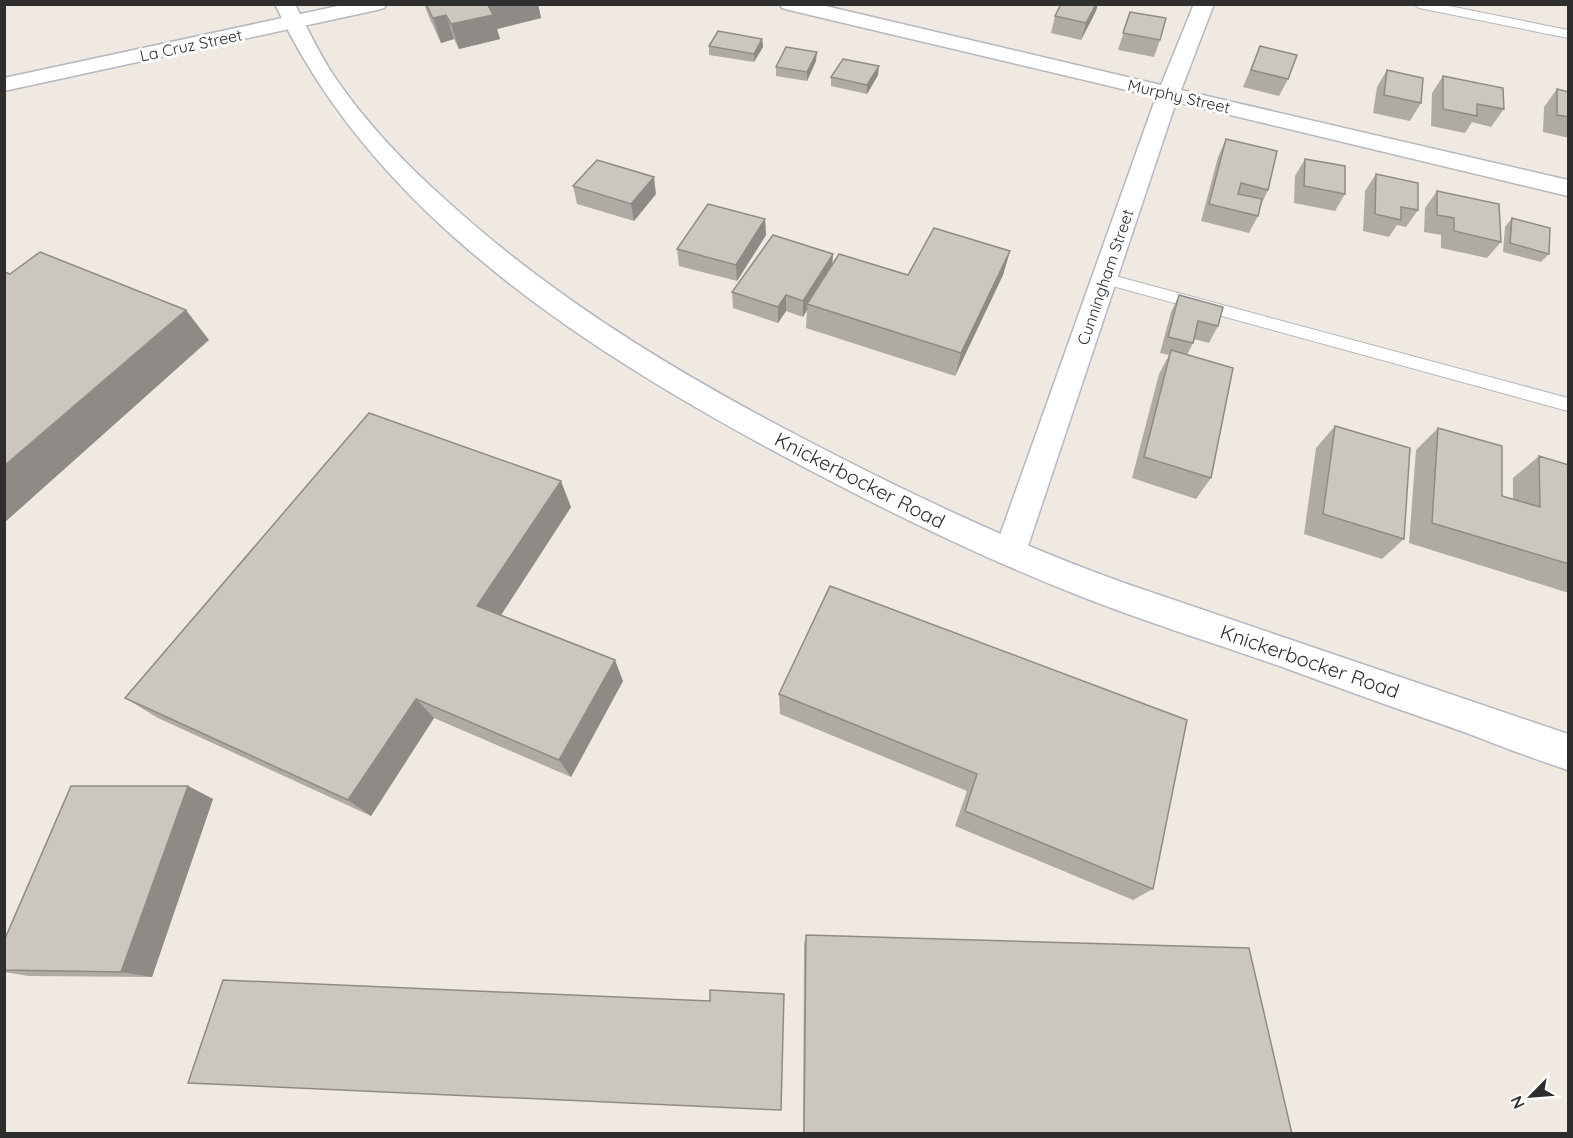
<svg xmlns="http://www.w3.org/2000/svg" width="1573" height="1138" viewBox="0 0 1573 1138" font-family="Quicksand,sans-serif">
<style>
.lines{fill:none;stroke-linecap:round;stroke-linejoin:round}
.lane-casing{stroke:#b4b7c1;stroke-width:2}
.street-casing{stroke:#b4b7c1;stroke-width:3}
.secondary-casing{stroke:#b4b7c1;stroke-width:3}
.lane{fill:#fff;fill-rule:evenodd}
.street{fill:#fff;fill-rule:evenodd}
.secondary{fill:#fff;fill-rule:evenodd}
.wall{fill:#afaba4}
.shaded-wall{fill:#8e8b86}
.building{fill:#cbc7bf;stroke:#8e8b86;stroke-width:1.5}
.labels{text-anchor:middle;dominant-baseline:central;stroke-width:6;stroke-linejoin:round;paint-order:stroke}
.far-street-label{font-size:16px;fill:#2e2e2e;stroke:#fff}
.street-label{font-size:20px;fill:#2e2e2e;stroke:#fff}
</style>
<rect width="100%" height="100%" fill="#efe9e1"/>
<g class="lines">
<g class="lane-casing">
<path id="lane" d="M 1413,4 L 1439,4 L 1568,30 L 1568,38 L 1419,8 Z
M 1104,273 L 1568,398 L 1568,411 L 1098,282 L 1096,278 L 1098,274 Z"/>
</g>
<g class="street-casing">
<path id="street" d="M 347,4 L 387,4 L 384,8 L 377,10 L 4,91 L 4,78 Z
M 779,4 L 817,4 L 1161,85 L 1194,4 L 1214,4 L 1181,90 L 1568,180 L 1568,196 L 1176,102 L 1026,552 L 1022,562 L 1010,566 L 998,562 L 994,552 L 1156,97 L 789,10 L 782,8 Z"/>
</g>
<g class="secondary-casing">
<path id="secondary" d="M 275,4 L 295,4 C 307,28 318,51 332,73 C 364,121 404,163 447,201 C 563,307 699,386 839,457 C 933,505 1030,550 1130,585 L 1568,734 L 1568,770 C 1534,759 1500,746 1467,733 C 1406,712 1345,690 1285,668 C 1217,644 1148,623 1080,596 C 980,557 882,509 787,458 C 589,352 372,215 275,4 Z"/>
</g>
<use href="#lane" class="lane"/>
<use href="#street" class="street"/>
<use href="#secondary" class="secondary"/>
</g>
<path class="wall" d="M 424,4 L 538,4 L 541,18 L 497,29 L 500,39 L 459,49 L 454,39 L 441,43 L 429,17 Z
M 1061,4 L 1098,4 L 1096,11 L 1081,40 L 1051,33 L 1055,16 Z
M 1130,12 L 1160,40 L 1154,57 L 1118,50 Z
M 762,39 L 763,47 L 754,62 L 709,55 L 709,46 Z
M 1260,46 L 1288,79 L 1279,96 L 1243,87 Z
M 816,61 L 807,81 L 776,76 L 776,67 Z
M 1387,70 L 1421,103 L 1410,121 L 1373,113 L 1377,87 Z
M 878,75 L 867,94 L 831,86 L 831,77 Z
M 1443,76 L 1504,109 L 1491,127 L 1472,122 L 1465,133 L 1431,126 L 1432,93 Z
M 1557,89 L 1569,92 L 1569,138 L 1543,132 L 1544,107 Z
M 1226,139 L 1268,190 L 1262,203 L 1258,216 L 1249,233 L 1201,221 L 1218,157 Z
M 1305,159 L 1345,194 L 1335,211 L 1294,203 L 1295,176 Z
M 1376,174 L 1418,210 L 1406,227 L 1397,225 L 1389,237 L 1363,231 L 1365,191 Z
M 573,186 L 656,194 L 634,221 L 577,204 Z
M 1437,191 L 1501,242 L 1487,258 L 1441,248 L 1441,235 L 1424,232 L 1425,208 Z
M 1512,218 L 1549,254 L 1541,262 L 1503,252 L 1505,227 Z
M 765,219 L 766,235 L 737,281 L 679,266 L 677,249 Z
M 1010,251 L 1003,275 L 955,376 L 806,328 L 807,310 L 803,317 L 786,311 L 778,323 L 733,308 L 732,292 L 833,263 L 908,275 Z
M 1179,295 L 1218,326 L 1209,343 L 1194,339 L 1193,343 L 1187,355 L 1211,478 L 1196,499 L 1132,478 L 1159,374 L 1169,355 L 1160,353 L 1171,312 Z
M 1335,426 L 1404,539 L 1382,559 L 1304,534 L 1316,448 Z
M 1438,428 L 1502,496 L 1513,499 L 1513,478 L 1539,456 L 1569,465 L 1569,593 L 1409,543 L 1416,450 Z
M 571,507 L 501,615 L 623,681 L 571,777 L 434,718 L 371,816 L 158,718 L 125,698 Z
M 830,586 L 1153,889 L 1133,900 L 955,826 L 967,791 L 780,714 L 779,694 Z
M 188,786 L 213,799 L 152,977 L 29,976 L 4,972 L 4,941 Z
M 806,935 L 1292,1134 L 803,1134 L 804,944 Z"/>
<path class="shaded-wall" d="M 538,4 L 541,18 L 497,29 L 500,39 L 459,49 L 451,24 L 488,5 Z
M 1096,4 L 1098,4 L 1096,11 L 1081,40 L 1086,23 Z
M 446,15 L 454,39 L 441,43 L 433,18 Z
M 762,39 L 763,47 L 754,62 L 754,54 Z
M 817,52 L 816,61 L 807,81 L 807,72 Z
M 879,66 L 878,75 L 867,94 L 867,85 Z
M 654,177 L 656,194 L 634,221 L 631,204 Z
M 765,219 L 766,235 L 737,281 L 736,265 Z
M 1010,251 L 1003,275 L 955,376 L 961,353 Z
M 833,254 L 832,271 L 807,304 L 807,310 L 803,317 L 803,301 Z
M 786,295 L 786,311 L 778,323 L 778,307 Z
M 186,310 L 209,340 L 4,523 L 4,466 Z
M 561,481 L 571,507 L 492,629 L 477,606 Z
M 615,660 L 623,681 L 571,777 L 559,760 Z
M 416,699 L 434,718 L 371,816 L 348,800 Z
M 188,786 L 213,799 L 152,977 L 121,972 Z"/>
<path class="building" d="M 426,4 L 488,4 L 488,5 L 493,15 L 451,24 L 446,15 L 433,18 Z
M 1061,4 L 1096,4 L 1086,23 L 1055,16 Z
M 1130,12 L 1166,18 L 1160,40 L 1123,33 Z
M 718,31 L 762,39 L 754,54 L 709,46 Z
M 1260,46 L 1297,55 L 1288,79 L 1251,70 Z
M 786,47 L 817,52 L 807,72 L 776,67 Z
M 843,59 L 879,66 L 867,85 L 831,77 Z
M 1387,70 L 1423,78 L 1421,103 L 1384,95 Z
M 1443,76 L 1503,88 L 1504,109 L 1477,104 L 1477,116 L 1443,109 Z
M 1557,89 L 1569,92 L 1569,117 L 1557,115 Z
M 1226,139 L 1277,151 L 1268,190 L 1241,183 L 1238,194 L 1262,199 L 1258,216 L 1209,204 Z
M 1305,159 L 1345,166 L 1345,194 L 1304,186 Z
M 597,160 L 654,177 L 631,204 L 573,186 Z
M 1376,174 L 1418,183 L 1418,210 L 1401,207 L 1401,220 L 1375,214 Z
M 1437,191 L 1499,204 L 1501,242 L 1454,231 L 1454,218 L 1437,215 Z
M 708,204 L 765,219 L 736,265 L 677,249 Z
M 1512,218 L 1550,228 L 1549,254 L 1510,243 Z
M 934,228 L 1010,251 L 961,353 L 807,304 L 839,254 L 908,275 Z
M 773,235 L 833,254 L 803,301 L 786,295 L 778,307 L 732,292 Z
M 40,252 L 186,310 L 4,466 L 4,272 L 10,274 Z
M 1179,295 L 1223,307 L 1218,326 L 1198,321 L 1193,343 L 1168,337 Z
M 1171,350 L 1233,368 L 1211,478 L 1144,457 Z
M 369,413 L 561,481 L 477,606 L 615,660 L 559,760 L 416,699 L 348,800 L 125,698 Z
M 1335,426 L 1410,448 L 1404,539 L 1323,514 Z
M 1438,428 L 1502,446 L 1502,496 L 1540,507 L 1539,456 L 1569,465 L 1569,564 L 1432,523 Z
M 830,586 L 1187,720 L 1153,889 L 965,811 L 977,774 L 779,694 Z
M 71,786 L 188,786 L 121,972 L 4,970 L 4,941 Z
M 806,935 L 1249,948 L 1292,1134 L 804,1134 Z
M 223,980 L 710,1001 L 710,990 L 784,994 L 781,1110 L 188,1083 Z"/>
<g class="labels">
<g class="far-street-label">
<text transform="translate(191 45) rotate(-12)">La Cruz Street</text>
<text transform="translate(1179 96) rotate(13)">Murphy Street</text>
<text transform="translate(1105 277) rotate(-71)">Cunningham Street</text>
</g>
<g class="street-label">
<text transform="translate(860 480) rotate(27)">Knickerbocker Road</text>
<text transform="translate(1310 661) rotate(19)">Knickerbocker Road</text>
</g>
</g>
<rect width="1573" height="1138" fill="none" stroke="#2e2e2e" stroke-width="12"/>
<g transform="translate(1531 1096) rotate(245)" stroke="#ffffff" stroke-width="4.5" paint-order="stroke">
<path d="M0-4.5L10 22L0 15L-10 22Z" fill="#2e2e2e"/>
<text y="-9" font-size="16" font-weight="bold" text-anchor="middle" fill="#2e2e2e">N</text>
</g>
</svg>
